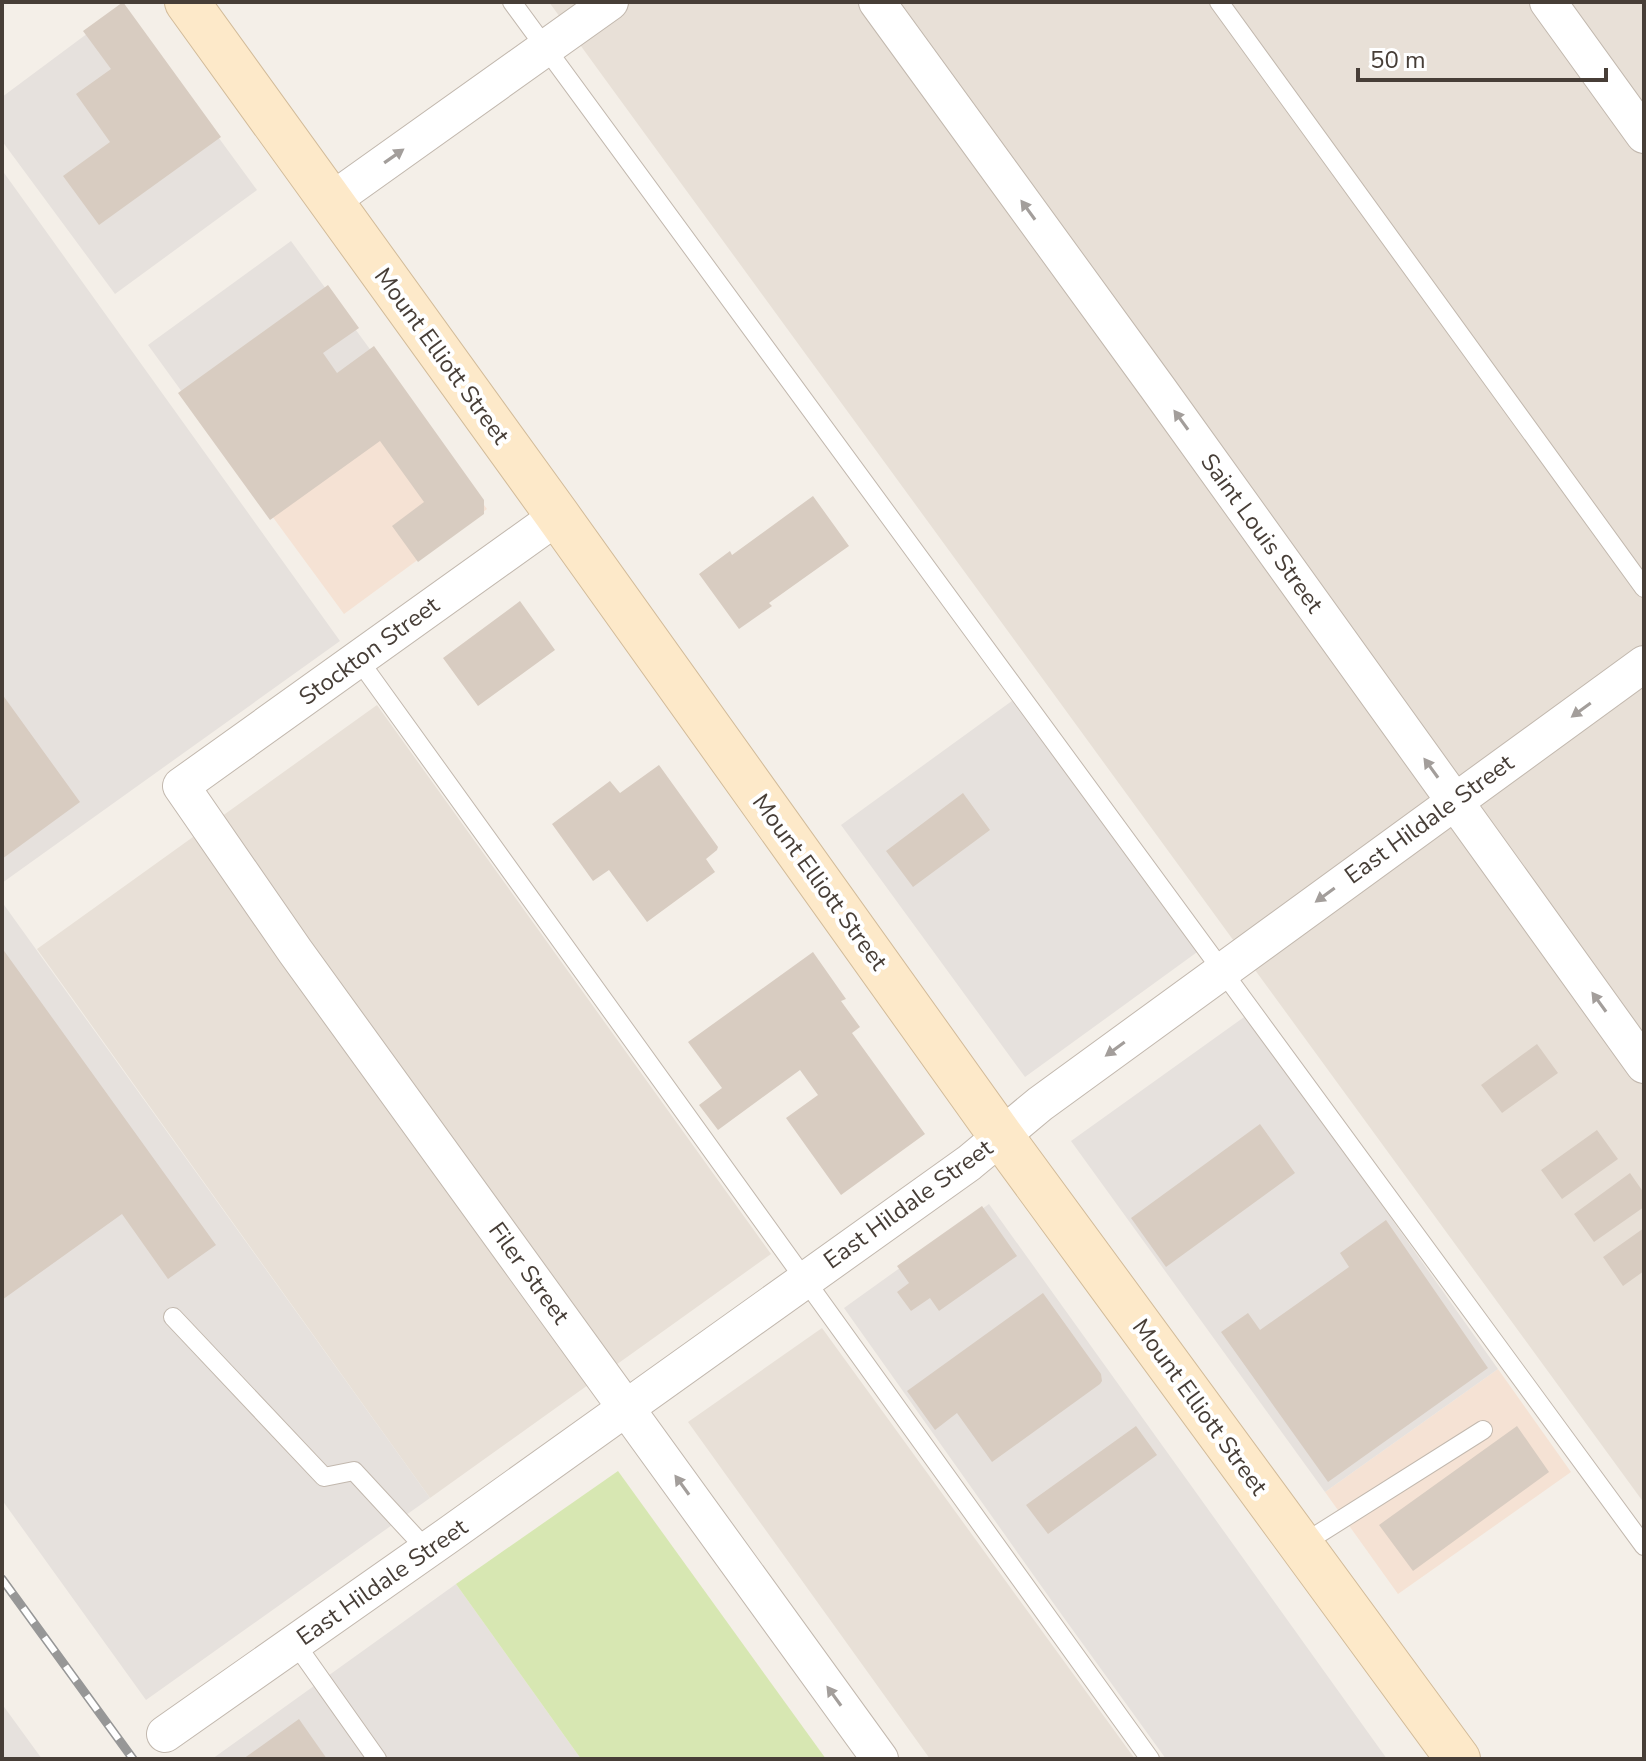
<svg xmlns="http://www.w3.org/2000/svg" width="1646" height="1761" viewBox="0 0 1646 1761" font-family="'Nunito Sans',sans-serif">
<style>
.residential{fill:#e8e0d7}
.commercial{fill:#f5e2d4}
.industrial{fill:#e6e1dd}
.green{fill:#d7e7b2}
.building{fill:#d8ccc1}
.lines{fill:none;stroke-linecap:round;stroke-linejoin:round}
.lane-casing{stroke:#c2b8ae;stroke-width:20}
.street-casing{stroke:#c2b8ae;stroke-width:38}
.secondary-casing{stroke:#d2bb99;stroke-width:46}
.lane{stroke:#fff;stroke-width:18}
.street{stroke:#fff;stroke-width:36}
.secondary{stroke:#fde9c9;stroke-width:44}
.rail-casing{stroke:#979797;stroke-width:9}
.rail{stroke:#fff;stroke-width:6;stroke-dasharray:18;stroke-linecap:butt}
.oneway{fill:#a39e9b}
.labels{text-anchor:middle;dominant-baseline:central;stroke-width:8;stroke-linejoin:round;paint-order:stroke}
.street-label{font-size:24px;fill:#473e37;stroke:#fff}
</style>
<rect width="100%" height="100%" fill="#f4efe8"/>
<path class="residential" d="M 549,2 L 1644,2 L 1644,1503 L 602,75 Z
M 377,705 L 771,1254 L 430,1498 L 37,949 Z
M 822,1328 L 1135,1759 L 930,1759 L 688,1422 Z"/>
<path class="commercial" d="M 415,411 L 487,509 L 344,614 L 272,516 Z
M 1498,1369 L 1571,1472 L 1398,1594 L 1325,1492 Z"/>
<path class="industrial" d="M 123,7 L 257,190 L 115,294 L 2,141 L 2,97 Z
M 2,170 L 340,641 L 2,883 Z
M 291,241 L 415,411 L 272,516 L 148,345 Z
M 1016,698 L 1200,950 L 1025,1077 L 841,825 Z
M 2,902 L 430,1498 L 146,1700 L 2,1500 Z
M 1247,1015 L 1498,1369 L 1325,1492 L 1071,1141 Z
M 989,1204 L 1200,1498 L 1387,1759 L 1166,1759 L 1054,1604 L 844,1308 Z
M 456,1584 L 581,1759 L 212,1759 Z
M 2,1704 L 42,1759 L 2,1759 Z"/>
<path class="green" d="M 618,1471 L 826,1759 L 581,1759 L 456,1584 Z"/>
<path class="building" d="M 123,2 L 221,137 L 99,225 L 63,176 L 110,142 L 76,94 L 111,69 L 83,31 Z
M 328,285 L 359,328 L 323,353 L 337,373 L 374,346 L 484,500 L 484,514 L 418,562 L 392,526 L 424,502 L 380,441 L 270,520 L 178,393 Z
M 813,496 L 849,546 L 769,603 L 772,606 L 739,629 L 699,574 L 730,551 L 732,555 Z
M 520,601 L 555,650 L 478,706 L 443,658 Z
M 2,694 L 80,802 L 2,859 Z
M 659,765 L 718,847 L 717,850 L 706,859 L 715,872 L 647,922 L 609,870 L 593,881 L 552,824 L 610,781 L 620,793 Z
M 963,793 L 990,830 L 913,887 L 886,851 Z
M 2,948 L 216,1245 L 168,1279 L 122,1214 L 2,1300 Z
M 813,952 L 846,999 L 841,1001 L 860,1027 L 852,1033 L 925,1134 L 841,1195 L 786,1118 L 818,1095 L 800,1070 L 718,1130 L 699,1105 L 722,1088 L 688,1042 Z
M 1537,1044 L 1558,1073 L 1502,1113 L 1481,1085 Z
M 1260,1124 L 1295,1173 L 1166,1267 L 1131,1218 Z
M 1597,1130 L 1618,1159 L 1562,1199 L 1541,1170 Z
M 1630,1173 L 1644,1193 L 1644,1207 L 1594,1242 L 1574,1214 Z
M 982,1206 L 1017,1256 L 939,1311 L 930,1298 L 911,1311 L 897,1292 L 909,1283 L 897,1266 Z
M 1386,1220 L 1488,1368 L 1328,1482 L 1221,1332 L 1248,1313 L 1260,1330 L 1349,1267 L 1340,1253 Z
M 1644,1228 L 1644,1271 L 1623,1286 L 1603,1257 Z
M 1043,1293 L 1101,1374 L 1102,1381 L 1100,1384 L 992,1462 L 957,1413 L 935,1430 L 907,1391 Z
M 1136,1426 L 1157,1455 L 1048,1534 L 1026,1505 Z
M 1517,1426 L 1549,1472 L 1413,1571 L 1379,1525 Z
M 299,1719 L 327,1759 L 243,1759 Z"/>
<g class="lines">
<g class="lane-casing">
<path id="lane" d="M 512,2 L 1644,1546
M 1219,2 L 1644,588
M 358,659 L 1150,1759
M 173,1317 L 324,1477 L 354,1471 L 427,1550
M 1301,1545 L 1483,1430
M 295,1643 L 377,1759"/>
</g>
<g class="street-casing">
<path id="street" d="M 877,2 L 1157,387 L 1644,1065
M 1548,2 L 1644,135
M 331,201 L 610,2
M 558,516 L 181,786 L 295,951 L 880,1759
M 165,1734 L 447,1536 L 969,1163 L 1040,1104 L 1644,664"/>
</g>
<g class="secondary-casing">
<path id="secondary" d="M 187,2 L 558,516 L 1001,1136 L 1458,1759"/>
</g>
<use href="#lane" class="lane"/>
<use href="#street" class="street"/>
<use href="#secondary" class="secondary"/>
<g class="rail-casing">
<path id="rail" d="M 2,1579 L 133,1759"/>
</g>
<use href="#rail" class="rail"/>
</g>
<defs><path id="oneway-solid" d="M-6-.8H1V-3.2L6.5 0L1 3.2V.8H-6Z" transform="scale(2)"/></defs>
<g class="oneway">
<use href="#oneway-solid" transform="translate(394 156) rotate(-35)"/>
<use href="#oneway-solid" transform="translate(1028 210) rotate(-126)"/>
<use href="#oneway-solid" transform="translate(1181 420) rotate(-126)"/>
<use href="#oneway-solid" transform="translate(1581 710) rotate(144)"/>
<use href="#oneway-solid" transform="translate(1431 768) rotate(-126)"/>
<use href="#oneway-solid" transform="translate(1325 895) rotate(144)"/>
<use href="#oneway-solid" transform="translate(1599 1002) rotate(-126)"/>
<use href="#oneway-solid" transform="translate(1115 1049) rotate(144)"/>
<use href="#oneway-solid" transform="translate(682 1485) rotate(-126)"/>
<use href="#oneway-solid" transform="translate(834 1696) rotate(-126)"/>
</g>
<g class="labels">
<g class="street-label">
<text transform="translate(442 356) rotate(54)">Mount Elliott Street</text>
<text transform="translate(1262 533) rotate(54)">Saint Louis Street</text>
<text transform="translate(369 651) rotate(-36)">Stockton Street</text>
<text transform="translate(1429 819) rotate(-36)">East Hildale Street</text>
<text transform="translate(820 882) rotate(54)">Mount Elliott Street</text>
<text transform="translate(908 1204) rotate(-36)">East Hildale Street</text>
<text transform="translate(529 1273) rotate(54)">Filer Street</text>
<text transform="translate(1200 1407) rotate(54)">Mount Elliott Street</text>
<text transform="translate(382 1582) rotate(-35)">East Hildale Street</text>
</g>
</g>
<rect width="1646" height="1761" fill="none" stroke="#473e37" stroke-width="8"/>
<path d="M1358 68v12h248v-12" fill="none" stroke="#473e37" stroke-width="4"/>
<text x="1370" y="68" font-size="24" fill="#473e37" stroke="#ffffff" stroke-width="6" paint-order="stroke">50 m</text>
</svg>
